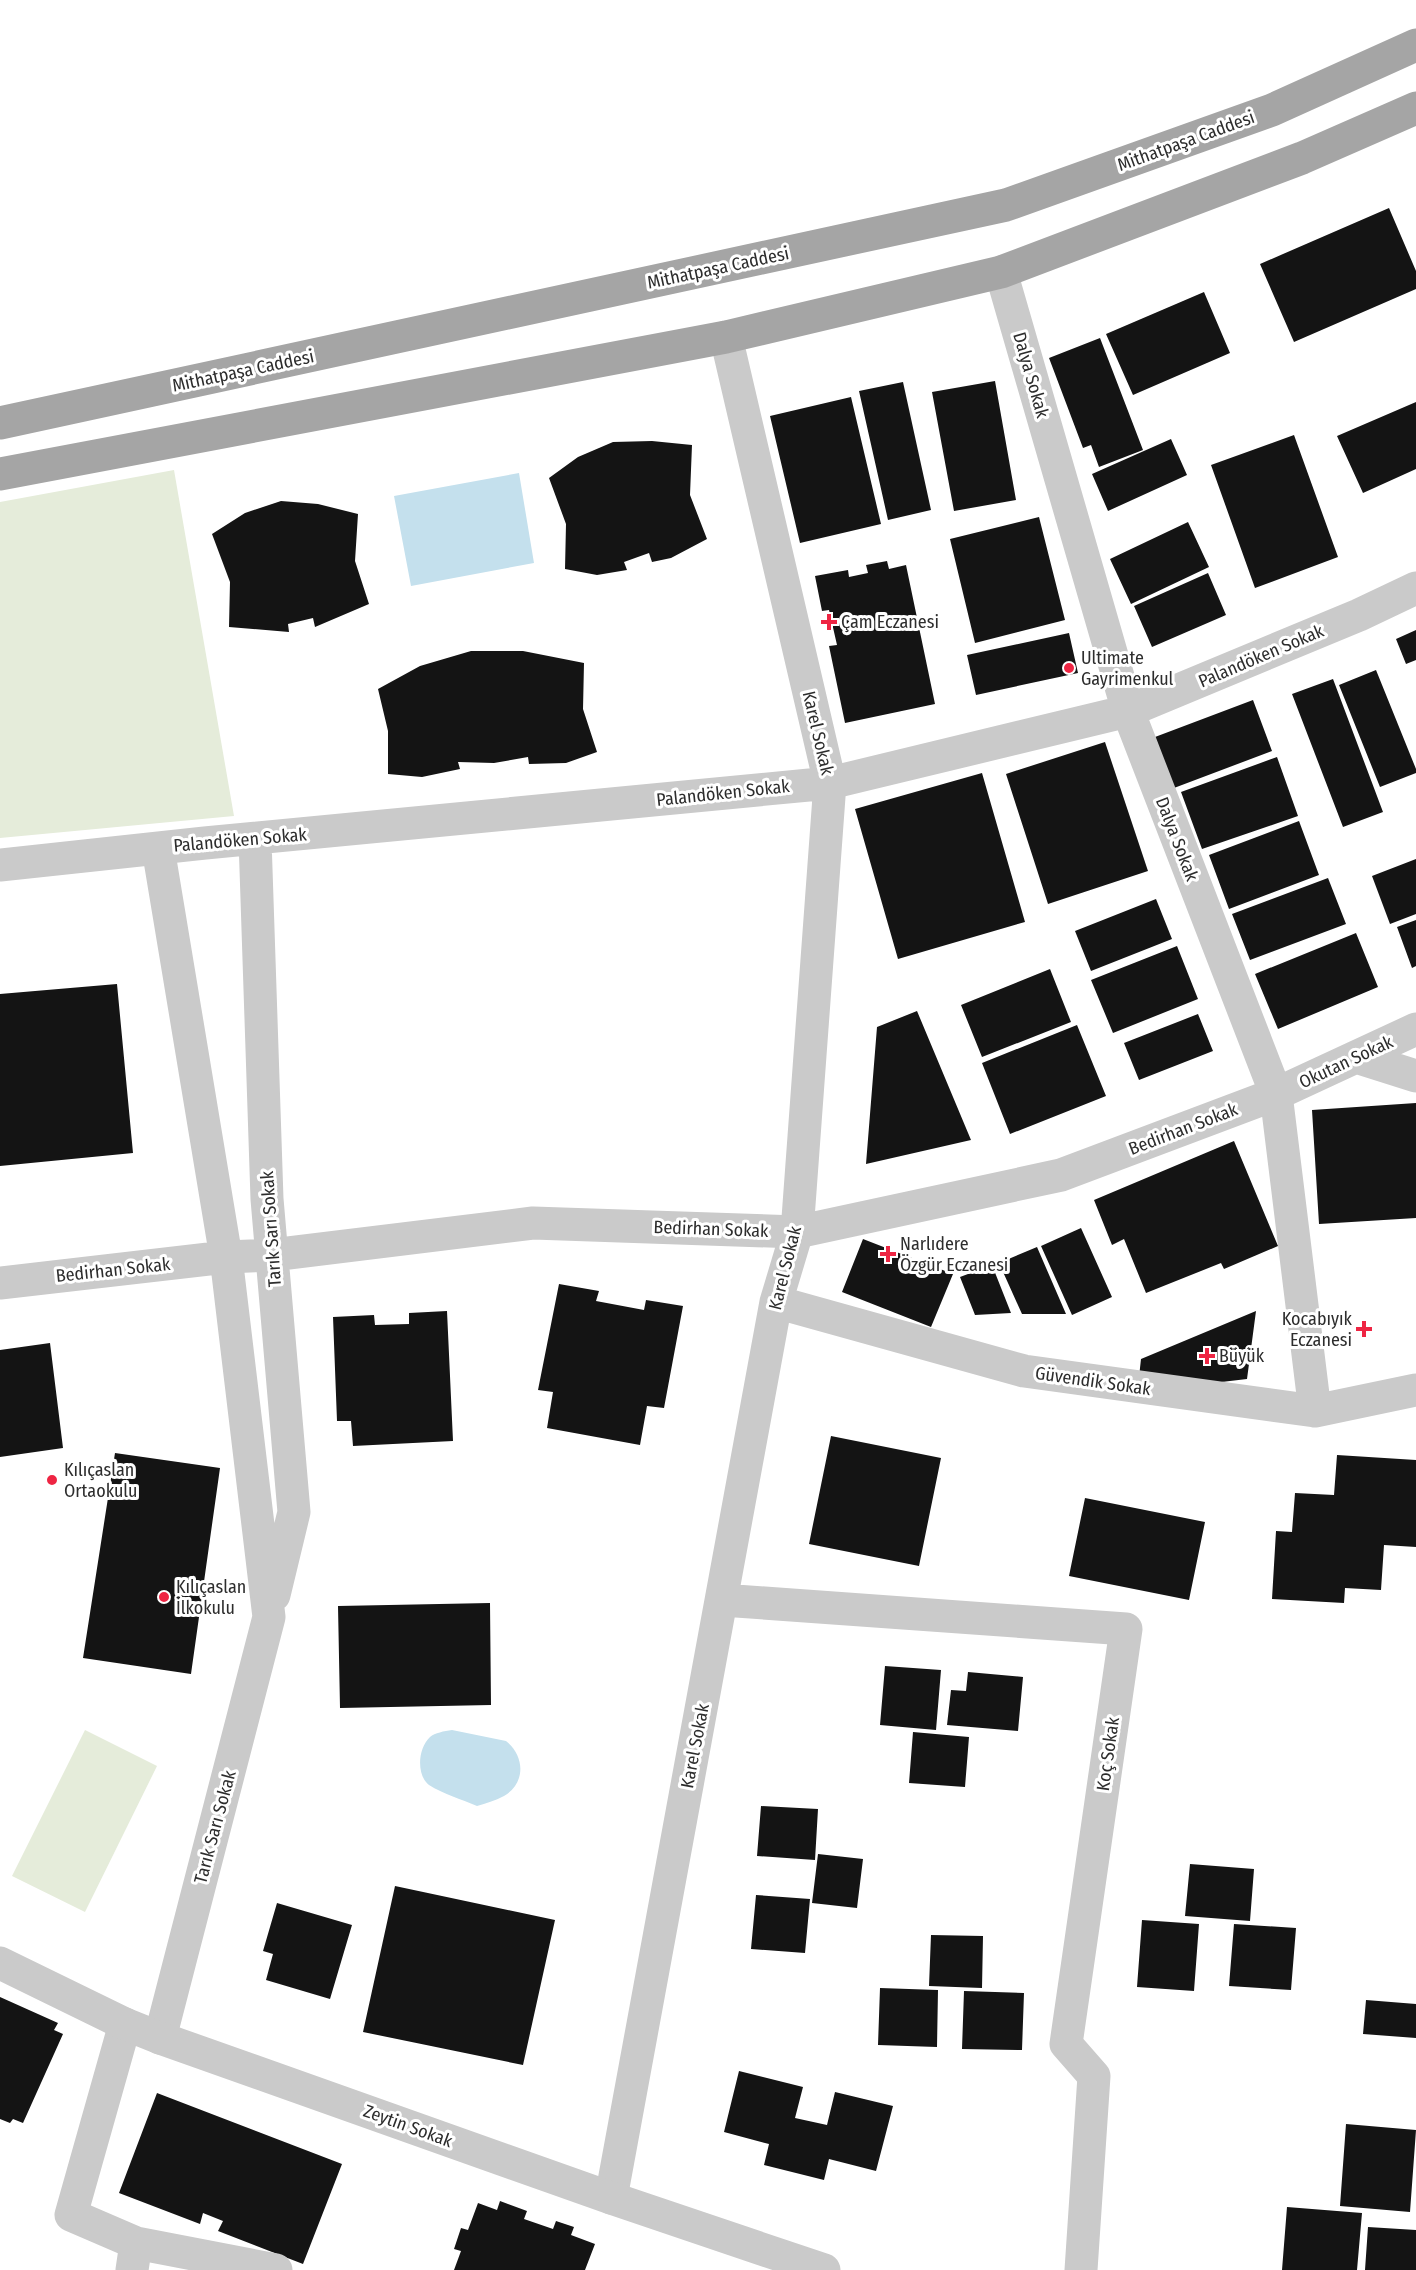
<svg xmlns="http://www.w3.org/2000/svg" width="1416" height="2270" viewBox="0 0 1416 2270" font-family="'Fira Sans Condensed',sans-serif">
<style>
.green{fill:#e5ecda}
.water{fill:#c4e0ed}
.building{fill:#141414}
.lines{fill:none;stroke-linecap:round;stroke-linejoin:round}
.minor{stroke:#cacaca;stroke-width:33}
.tertiary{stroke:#cacaca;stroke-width:33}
.primary{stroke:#a5a5a5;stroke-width:33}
.poi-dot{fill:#ee2543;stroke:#fff;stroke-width:2}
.labels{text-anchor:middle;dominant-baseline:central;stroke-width:6;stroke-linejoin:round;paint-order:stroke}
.street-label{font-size:18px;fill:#2d2d2d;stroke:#fff}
.poi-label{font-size:18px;fill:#2d2d2d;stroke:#fff;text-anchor:start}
</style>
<rect width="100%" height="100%" fill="#fff"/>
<path class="green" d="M 174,470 L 234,816 L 0,838 L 0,502 Z
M 85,1730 L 157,1766 L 85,1912 L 12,1876 Z"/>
<path class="water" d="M 519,473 L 534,563 L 411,586 L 394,496 Z
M 452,1730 L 506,1741 C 525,1756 526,1783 504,1796 C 495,1801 486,1803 477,1806 C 461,1799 443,1794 429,1785 C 416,1775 418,1748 430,1737 C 435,1733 444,1731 452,1730 Z"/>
<path class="building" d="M 1389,208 L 1416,271 L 1416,289 L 1294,342 L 1260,264 Z
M 1204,292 L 1230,353 L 1133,395 L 1106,334 Z
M 1100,338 L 1143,450 L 1099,467 L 1091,445 L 1083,448 L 1049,358 Z
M 995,381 L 1016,500 L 954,511 L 932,392 Z
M 903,382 L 931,510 L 888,520 L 859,391 Z
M 851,397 L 881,524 L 800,543 L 770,416 Z
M 1416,402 L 1416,469 L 1363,493 L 1337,436 Z
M 1294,435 L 1338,557 L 1255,588 L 1211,465 Z
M 1171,439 L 1187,475 L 1108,511 L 1092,474 Z
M 652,441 L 692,445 L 690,495 L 707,539 L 671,558 L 652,562 L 649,553 L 624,562 L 627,570 L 597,575 L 565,569 L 566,524 L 549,478 L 578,457 L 613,442 Z
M 281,501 L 318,504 L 358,514 L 355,561 L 369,604 L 315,627 L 313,618 L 288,624 L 289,632 L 229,627 L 230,582 L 212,534 L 245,513 Z
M 1039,517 L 1065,620 L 975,643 L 950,539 Z
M 1188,522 L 1209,567 L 1131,604 L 1110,559 Z
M 887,561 L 889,569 L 906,565 L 935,704 L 845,723 L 829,646 L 837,645 L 829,610 L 822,611 L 815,576 L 848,570 L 849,577 L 868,573 L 866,565 Z
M 1208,573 L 1226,615 L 1152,647 L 1134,606 Z
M 1416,630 L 1416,660 L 1406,664 L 1396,639 Z
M 1069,633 L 1078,673 L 976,695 L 967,655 Z
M 471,651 L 523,651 L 584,663 L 583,709 L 597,752 L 566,763 L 529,764 L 528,757 L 494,763 L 458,762 L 460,769 L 422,777 L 388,774 L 388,731 L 378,689 L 420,666 Z
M 1376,670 L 1416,769 L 1416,773 L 1380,787 L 1339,685 Z
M 1333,679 L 1383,812 L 1343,827 L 1292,694 Z
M 1253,700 L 1272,751 L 1174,788 L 1155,737 Z
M 1105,742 L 1148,871 L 1048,904 L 1006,774 Z
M 1277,757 L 1298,816 L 1202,849 L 1181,792 Z
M 982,773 L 1025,922 L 898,959 L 855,809 Z
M 1299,821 L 1319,875 L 1229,909 L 1209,855 Z
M 1416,859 L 1416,914 L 1390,924 L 1372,876 Z
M 1328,878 L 1346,924 L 1250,960 L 1232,914 Z
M 1156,899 L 1172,939 L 1091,971 L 1075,931 Z
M 1416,920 L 1416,966 L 1412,968 L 1397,927 Z
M 1356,933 L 1378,987 L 1278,1029 L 1255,974 Z
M 1177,946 L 1198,999 L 1113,1033 L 1091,980 Z
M 1050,969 L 1071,1022 L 982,1057 L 961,1005 Z
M 117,984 L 133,1153 L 0,1166 L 0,994 Z
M 917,1011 L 971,1140 L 866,1164 L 877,1027 Z
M 1198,1014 L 1213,1051 L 1139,1080 L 1124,1043 Z
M 1077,1025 L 1106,1096 L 1010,1134 L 982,1063 Z
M 1416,1103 L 1416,1218 L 1319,1224 L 1312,1110 Z
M 1234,1141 L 1278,1246 L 1224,1269 L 1221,1263 L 1146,1293 L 1124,1239 L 1112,1245 L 1094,1200 Z
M 1081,1228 L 1112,1297 L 1072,1315 L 1041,1246 Z
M 863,1239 L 953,1274 L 931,1327 L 842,1292 Z
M 1037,1247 L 1066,1314 L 1022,1314 L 999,1263 Z
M 992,1265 L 1011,1313 L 975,1315 L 960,1277 Z
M 559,1284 L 599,1291 L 596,1301 L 644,1310 L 646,1300 L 683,1306 L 664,1408 L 647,1406 L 640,1445 L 547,1428 L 553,1392 L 538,1390 Z
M 447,1311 L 453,1441 L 353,1446 L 351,1421 L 337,1421 L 333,1317 L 374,1315 L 375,1325 L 409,1324 L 409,1313 Z
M 1256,1311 L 1247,1379 L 1196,1385 L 1139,1377 L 1141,1359 Z
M 50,1343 L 63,1448 L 0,1457 L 0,1350 Z
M 831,1436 L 941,1458 L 919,1566 L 809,1544 Z
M 115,1453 L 220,1468 L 191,1674 L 83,1658 Z
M 1337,1455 L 1416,1460 L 1416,1547 L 1384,1545 L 1381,1590 L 1345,1588 L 1344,1603 L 1272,1599 L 1276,1531 L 1292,1532 L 1295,1493 L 1334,1495 Z
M 1085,1498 L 1205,1522 L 1189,1600 L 1069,1576 Z
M 490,1603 L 491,1705 L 340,1708 L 338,1606 Z
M 885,1666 L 941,1670 L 936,1730 L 880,1725 Z
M 968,1672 L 1023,1677 L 1018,1731 L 947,1725 L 951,1690 L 966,1691 Z
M 913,1732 L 969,1737 L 965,1787 L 909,1783 Z
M 761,1806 L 818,1809 L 815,1860 L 757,1856 Z
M 818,1854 L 863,1859 L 857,1908 L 812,1903 Z
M 1190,1864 L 1254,1869 L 1250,1921 L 1185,1916 Z
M 395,1886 L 555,1920 L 523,2065 L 363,2032 Z
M 756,1895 L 810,1899 L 805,1953 L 751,1949 Z
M 277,1903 L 352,1925 L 330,1999 L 266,1980 L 273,1954 L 263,1951 Z
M 1142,1920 L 1199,1924 L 1194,1991 L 1137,1987 Z
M 1234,1924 L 1296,1928 L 1291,1990 L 1229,1986 Z
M 931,1935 L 983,1936 L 982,1988 L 929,1986 Z
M 880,1988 L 938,1990 L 937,2047 L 878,2045 Z
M 964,1991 L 1024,1993 L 1022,2050 L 962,2049 Z
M 0,1997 L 58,2023 L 54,2030 L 63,2034 L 23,2123 L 13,2119 L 10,2123 L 0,2119 Z
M 1366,2000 L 1416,2004 L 1416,2038 L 1363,2034 Z
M 739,2071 L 803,2087 L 795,2118 L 827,2125 L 835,2092 L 893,2106 L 876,2171 L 829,2159 L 824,2180 L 764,2165 L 769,2144 L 724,2132 Z
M 157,2093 L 342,2164 L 303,2264 L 218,2231 L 223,2221 L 203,2213 L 200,2224 L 119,2193 Z
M 1346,2124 L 1416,2130 L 1410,2212 L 1340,2206 Z
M 500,2201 L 527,2211 L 524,2219 L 553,2229 L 556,2221 L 574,2227 L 571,2235 L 595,2244 L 585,2270 L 454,2270 L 461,2251 L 454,2249 L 461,2228 L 468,2230 L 478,2203 L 497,2210 Z
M 1287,2207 L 1362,2213 L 1357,2270 L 1282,2270 Z
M 1368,2227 L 1416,2230 L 1416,2270 L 1365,2270 Z"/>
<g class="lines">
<path class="minor" d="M 1001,272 L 1128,711 L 1276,1094 L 1315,1411
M 255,839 L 267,1199 L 294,1512 L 274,1595
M 158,848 L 226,1257 L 269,1617 L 160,2038
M 0,865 L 205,843 L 830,783 L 1128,711 L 1359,615 L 1416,588
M 1356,1057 L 1416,1076
M 0,1283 L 226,1257 L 272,1255 L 533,1223 L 797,1232 L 1061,1175 L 1276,1094 L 1416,1029
M 776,1302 L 1024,1371 L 1315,1411 L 1416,1390
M 722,1600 L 1126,1629 L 1066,2044 L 1094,2076 L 1081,2270
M 125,2024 L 71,2215 L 136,2243 L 132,2270
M 611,2198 L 776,1302 L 797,1232 L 830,783 L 726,337
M 136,2243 L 276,2270"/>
<path class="tertiary" d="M 0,1963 L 125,2024 L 160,2038 L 611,2198 L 824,2270"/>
<path class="primary" d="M 0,423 L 1006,205 L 1272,110 L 1416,45
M 0,474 L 726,337 L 1001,272 L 1302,158 L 1416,108"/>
</g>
<g class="poi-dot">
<path d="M826 613h6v6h6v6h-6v6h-6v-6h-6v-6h6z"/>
<circle cx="1069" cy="668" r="6"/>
<path d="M885 1245h6v6h6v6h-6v6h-6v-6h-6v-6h6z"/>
<path d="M1361 1320h6v6h6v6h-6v6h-6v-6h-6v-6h6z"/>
<path d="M1204 1347h6v6h6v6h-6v6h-6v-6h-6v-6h6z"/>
<circle cx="52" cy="1480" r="6"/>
<circle cx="164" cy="1597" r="6"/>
</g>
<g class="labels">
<g class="street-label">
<text transform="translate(1186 141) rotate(-20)">Mithatpaşa Caddesi</text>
<text transform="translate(718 268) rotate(-12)">Mithatpaşa Caddesi</text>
<text transform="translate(243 371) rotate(-12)">Mithatpaşa Caddesi</text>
<text transform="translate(1031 375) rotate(74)">Dalya Sokak</text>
<text transform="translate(1261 656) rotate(-23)">Palandöken Sokak</text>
<text transform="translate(818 733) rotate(77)">Karel Sokak</text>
<text transform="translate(723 793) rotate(-6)">Palandöken Sokak</text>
<text transform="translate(1177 839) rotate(69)">Dalya Sokak</text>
<text transform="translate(240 840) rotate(-5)">Palandöken Sokak</text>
<text transform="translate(1346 1062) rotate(-25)">Okutan Sokak</text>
<text transform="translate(1183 1129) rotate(-21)">Bedirhan Sokak</text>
<text transform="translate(271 1229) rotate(-94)">Tarık Sarı Sokak</text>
<text transform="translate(711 1229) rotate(2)">Bedirhan Sokak</text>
<text transform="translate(785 1268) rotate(-76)">Karel Sokak</text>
<text transform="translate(113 1270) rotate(-6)">Bedirhan Sokak</text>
<text transform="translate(1093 1381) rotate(8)">Güvendik Sokak</text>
<text transform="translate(695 1746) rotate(-79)">Karel Sokak</text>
<text transform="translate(1108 1754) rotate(-82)">Koç Sokak</text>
<text transform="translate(215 1827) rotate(-75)">Tarık Sarı Sokak</text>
<text transform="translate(408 2126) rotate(20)">Zeytin Sokak</text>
</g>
<g class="poi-label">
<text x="841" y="622">Çam Eczanesi</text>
<text x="1081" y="658">Ultimate<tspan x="1081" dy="21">Gayrimenkul</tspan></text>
<text x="900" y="1244">Narlıdere<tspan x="900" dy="21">Özgür Eczanesi</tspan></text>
<text x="1352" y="1319" text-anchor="end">Kocabıyık<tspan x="1352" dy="21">Eczanesi</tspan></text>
<text x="1219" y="1356">Büyük</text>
<text x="64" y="1470">Kılıçaslan<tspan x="64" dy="21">Ortaokulu</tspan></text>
<text x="176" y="1587">Kılıçaslan<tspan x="176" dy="21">İlkokulu</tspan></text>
</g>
</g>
</svg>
